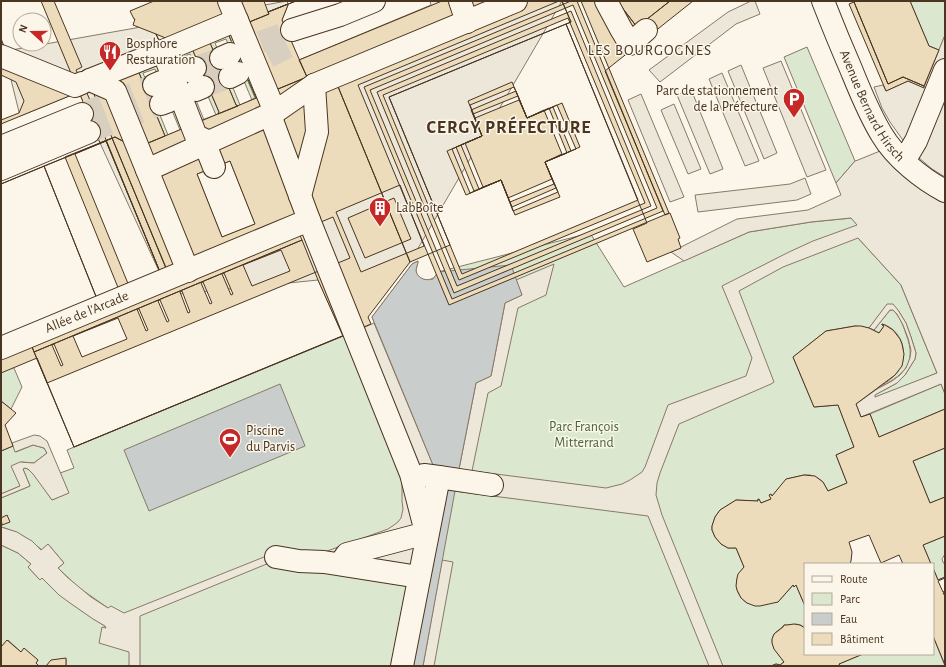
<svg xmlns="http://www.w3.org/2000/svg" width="946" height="667" viewBox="0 0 946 667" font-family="'Alegreya Sans',sans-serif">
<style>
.green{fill:#dce7d0;stroke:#887966}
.parking{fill:#ede7d9;stroke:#887966;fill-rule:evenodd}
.water{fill:#c9cecd;stroke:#887966}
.building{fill:#ecdcbc;stroke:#4a3520;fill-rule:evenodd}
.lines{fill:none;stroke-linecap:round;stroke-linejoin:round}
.minor-tunnel{stroke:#d8cfc1;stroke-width:22;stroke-dasharray:22 11;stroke-linecap:butt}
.minor-casing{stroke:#4a3520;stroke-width:24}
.minor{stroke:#fbf6e9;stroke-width:22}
.labels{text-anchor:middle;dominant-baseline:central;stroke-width:3;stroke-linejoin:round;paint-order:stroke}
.poi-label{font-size:14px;fill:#4a3520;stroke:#fbf6e9;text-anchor:start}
.street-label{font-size:14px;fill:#4a3520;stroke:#fbf6e9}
.park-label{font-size:14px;fill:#436837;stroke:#fbf6e9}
.neighbourhood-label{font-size:15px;letter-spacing:1px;fill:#4a3520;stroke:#fbf6e9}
.district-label{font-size:18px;font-weight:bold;letter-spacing:1px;fill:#4a3520;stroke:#fbf6e9}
</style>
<rect width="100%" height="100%" fill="#fbf6e9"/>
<path class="green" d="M 910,1 L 945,1 L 945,35 L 939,50 L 929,46 Z
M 227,31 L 256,98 L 252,100 L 226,39 L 215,43 L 240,105 L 238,106 L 236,105 L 208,38 Z
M 191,46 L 219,112 L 218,114 L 216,115 L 190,54 L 179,58 L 204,120 L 200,120 L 173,53 Z
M 807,47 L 855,161 L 836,183 L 784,57 Z
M 155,60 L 182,129 L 180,130 L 155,69 L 143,73 L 168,135 L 165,136 L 137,68 Z
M 852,218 L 857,225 L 858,238 L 901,285 L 937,373 L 876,398 L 874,395 L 886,389 L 897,383 L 905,375 L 915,359 L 916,353 L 911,337 L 906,323 L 898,310 L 887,305 L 869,328 L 855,326 L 826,331 L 793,357 L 814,407 L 838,405 L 854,447 L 836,455 L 847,483 L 828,491 L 823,482 L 818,478 L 810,475 L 804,475 L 787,479 L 772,496 L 771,499 L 761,503 L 758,499 L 758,501 L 736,500 L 720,510 L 715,517 L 712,526 L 712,530 L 715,537 L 721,544 L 728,548 L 736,548 L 744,567 C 733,579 734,594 747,603 L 778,602 L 793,585 L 794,587 L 796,585 L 805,606 L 805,628 C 797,621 793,626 784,625 C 782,628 778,630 775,633 C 767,644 778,653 784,662 L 780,665 L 776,664 L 771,666 L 66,666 L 66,659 L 46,666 L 39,666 L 36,663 L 38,660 L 24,649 L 21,652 L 8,640 L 1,647 L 1,545 L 18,553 L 31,564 L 28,567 L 40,580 L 42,578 C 61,597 82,612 105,626 L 106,628 L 102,628 L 118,649 L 108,608 L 78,587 L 58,568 L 64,563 L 48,544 L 42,550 C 29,539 17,531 1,527 L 1,498 L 30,486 L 23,469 C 26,468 26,468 29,470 C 37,475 46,492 52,500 L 68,493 L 60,473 L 74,468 L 67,450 L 343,336 L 346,338 L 427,451 L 372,317 L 412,264 L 418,261 C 418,264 416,268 416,271 C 417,278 425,282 431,279 C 435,278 436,275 438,272 L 590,233 L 624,287 L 749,232 L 811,222 Z
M 890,310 L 893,310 C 900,317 903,325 906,334 C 918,365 903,375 877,389 C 885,383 894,378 899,370 C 909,354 902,329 882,324 L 882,325 L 884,326 L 879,333 L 874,330 Z
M 11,361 L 22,387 L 11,409 L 1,401 L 1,365 Z
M 941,384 L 945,394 L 945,409 L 879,437 L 870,414 Z
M 33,445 L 44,448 L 47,453 L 34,463 L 21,462 L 20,486 L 1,494 L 1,451 L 13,446 L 16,452 Z
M 945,448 L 945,497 L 930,503 L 913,461 Z
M 945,536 L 945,554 L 942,559 L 943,562 L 945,565 L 945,577 L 938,580 L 933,568 L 933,564 L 931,564 L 923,545 Z
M 933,636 L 945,666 L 840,666 L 839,664 L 863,654 L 933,654 Z"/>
<path class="parking" d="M 287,1 L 288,4 L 268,12 L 269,14 L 288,5 L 282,20 L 299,60 L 431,5 L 430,1 L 562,1 L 410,262 L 357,318 L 363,328 L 374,323 L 433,465 L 459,469 L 476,383 L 491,376 L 505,303 L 522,295 L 516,280 L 554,264 L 546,295 L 518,308 L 501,386 L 488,393 L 472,471 L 606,488 L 622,484 L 630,480 L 642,472 L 645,467 L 668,405 L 746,376 L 752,358 L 722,286 L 789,252 L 813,241 L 857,225 L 851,218 L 811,222 L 749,232 L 684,261 L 671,252 L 737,219 L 808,210 L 841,195 L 836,183 L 855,161 L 858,160 L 880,151 L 891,164 L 903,176 L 916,186 L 945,202 L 945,394 L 941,384 L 861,417 L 856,404 L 877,389 L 892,381 L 900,375 L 906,368 L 910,358 L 911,350 L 908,338 L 903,325 L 897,314 L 893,310 L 890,310 L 874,330 L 869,328 L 887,304 L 893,304 L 898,310 L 906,323 L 911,337 L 916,353 L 915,359 L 905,375 L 897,383 L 875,395 L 875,397 L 937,373 L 901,285 L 858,238 L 783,267 L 739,291 L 774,382 L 771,384 L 679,424 L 660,473 L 657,483 L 656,495 L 662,515 L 723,666 L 709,666 L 648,516 L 446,490 L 411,666 L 391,666 L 407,583 L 274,561 L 140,616 L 140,666 L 129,666 L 129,652 L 99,643 L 102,627 L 106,628 L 105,626 L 93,619 L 70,603 L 59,595 L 42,578 L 40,580 L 28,567 L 31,564 L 18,553 L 1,545 L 1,527 L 17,532 L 25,537 L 32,541 L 41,550 L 48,544 L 64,563 L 58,568 L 67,577 L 91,597 L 108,608 L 111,606 L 124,613 L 274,553 L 308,558 L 388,529 L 394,525 L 398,522 L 401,518 L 403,509 L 402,501 L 402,478 L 346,338 L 343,336 L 318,280 L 170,295 L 100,143 L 79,92 L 20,116 L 1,39 L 6,51 ZM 227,31 L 255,98 L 238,106 L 236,105 L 208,39 ZM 191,46 L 219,112 L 218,114 L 202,120 L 200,120 L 173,53 ZM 156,61 L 182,129 L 165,136 L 137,68 ZM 230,161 L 255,224 L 222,237 L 197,174 Z
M 751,1 L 755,1 L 760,14 L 736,24 L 660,82 L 649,70 L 728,12 Z
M 945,35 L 945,177 L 932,169 L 918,157 L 905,143 L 890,122 L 882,108 L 874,87 L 883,85 L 886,91 L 908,81 L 924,87 Z
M 781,61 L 826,170 L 807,177 L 763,68 Z
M 741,65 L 777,153 L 764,159 L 728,71 Z
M 722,73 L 759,161 L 745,166 L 709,79 Z
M 691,89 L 723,169 L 710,174 L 677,95 Z
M 641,94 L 684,197 L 670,202 L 628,100 Z
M 674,104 L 701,169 L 688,174 L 661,110 Z
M 805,178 L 811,194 L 797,200 L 698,212 L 695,195 L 790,184 Z
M 34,435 L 40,436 L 47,441 L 69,493 L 52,500 L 33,474 L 28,469 L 25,468 L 23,469 L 30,486 L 1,498 L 1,494 L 20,486 L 11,466 L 20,462 L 34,463 L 47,453 L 44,448 L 33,445 L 15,452 L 12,443 Z
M 442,560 L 453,562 L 434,666 L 423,666 Z"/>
<path class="water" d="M 418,261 C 418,264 416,268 416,271 C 418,279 426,281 433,279 L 438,272 L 511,265 L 522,295 L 505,303 L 491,376 L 476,383 L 459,469 L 433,465 L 372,317 L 412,264 Z
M 280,384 L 305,446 L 149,511 L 124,450 Z
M 445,490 L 455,491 L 423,666 L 411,666 Z"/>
<path class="building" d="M 1,1 L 41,1 L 73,78 L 6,51 L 1,39 ZM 20,20 L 44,20 L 44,44 L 20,44 Z
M 1,1 L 296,1 L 268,12 L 269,14 L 1,124 ZM 20,20 L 44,20 L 44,44 L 20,44 Z
M 54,1 L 154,1 L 130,11 L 134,19 L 135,19 L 133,25 L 156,34 L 161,45 L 79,76 L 76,70 L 82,67 Z
M 264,1 L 296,1 L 268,12 Z
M 442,1 L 562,1 L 571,22 L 389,97 L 450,245 L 410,262 L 332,72 L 307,77 L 299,60 Z
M 559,1 L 581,1 L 669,213 L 449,305 L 358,85 ZM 512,82 L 527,118 L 562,103 L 580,147 L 545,162 L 560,197 L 515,215 L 501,180 L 466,195 L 447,151 L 482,136 L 468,101 Z
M 562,1 L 617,1 L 637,27 L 670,1 L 693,1 L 605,71 L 665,215 L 670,213 L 680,238 L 678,239 L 681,248 L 647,262 L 633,229 L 647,223 L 566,24 L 571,22 Z
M 571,1 L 577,1 L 663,211 L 452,299 L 364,87 ZM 514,87 L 527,118 L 557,105 L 576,149 L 545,162 L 558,192 L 513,211 L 501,180 L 470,193 L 452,149 L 482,136 L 470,105 Z
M 617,1 L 670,1 L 637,27 Z
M 856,1 L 910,1 L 929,46 L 939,50 L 924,86 L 903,77 L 888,84 L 854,2 Z
M 854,2 L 888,84 L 903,77 L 924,86 L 924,88 L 908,81 L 886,91 L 849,4 Z
M 288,4 L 288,5 L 282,20 L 307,77 L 256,98 L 227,31 L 269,14 L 268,12 Z
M 573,5 L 657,208 L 454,293 L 370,90 ZM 516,91 L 527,118 L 553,107 L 571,151 L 545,162 L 556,188 L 512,207 L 501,180 L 474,191 L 456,147 L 482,136 L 471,110 Z
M 571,11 L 651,206 L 457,286 L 377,92 ZM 518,96 L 527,118 L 549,108 L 567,153 L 545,162 L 554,184 L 510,202 L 501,180 L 479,189 L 461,145 L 482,136 L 473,114 Z
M 568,18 L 645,203 L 459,280 L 383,95 ZM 519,100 L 527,118 L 544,110 L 562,154 L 545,162 L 552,179 L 508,198 L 501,180 L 483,187 L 465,143 L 482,136 L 475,118 Z
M 566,24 L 638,200 L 462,274 L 389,97 Z
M 156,34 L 187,47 L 91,87 L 172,283 L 298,231 L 302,240 L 34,352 L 30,342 L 160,272 L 80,76 L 161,45 Z
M 208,38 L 236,105 L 238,106 L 218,114 L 219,112 L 191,46 Z
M 137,68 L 165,136 L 136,148 L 115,137 L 100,143 L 79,92 Z
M 332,72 L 410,262 L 368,317 L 371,324 L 74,447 L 37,358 L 1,373 L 1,184 L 115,137 L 136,148 L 307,77 ZM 230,161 L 255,224 L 222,237 L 197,174 Z
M 1,75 L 16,82 L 24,101 L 19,113 L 1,120 Z
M 112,138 L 167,270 L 119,290 L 65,157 Z
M 106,141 L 160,272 L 97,299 L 44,166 Z
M 106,141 L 160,272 L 129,286 L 75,154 Z
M 44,166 L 97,299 L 1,339 L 1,184 Z
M 400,185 L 424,246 L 361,272 L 336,212 Z
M 394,198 L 411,239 L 365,258 L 348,218 Z
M 333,217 L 350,258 L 47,383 L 30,342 Z
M 302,240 L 318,280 L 343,336 L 74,447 L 34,352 Z
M 281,250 L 290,271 L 252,286 L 243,265 Z
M 224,273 L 233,294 L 231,295 L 222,274 Z
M 203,282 L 212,303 L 210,304 L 201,283 Z
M 182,291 L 190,312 L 188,313 L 180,292 Z
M 160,300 L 169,321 L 167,322 L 158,301 Z
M 137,309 L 139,309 L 148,330 L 146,331 Z
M 118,318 L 127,339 L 82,357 L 73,336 Z
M 882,324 L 885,325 L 893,330 L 900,339 L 902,344 L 904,354 L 903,361 L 902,366 L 895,375 L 856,404 L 861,417 L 870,414 L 879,437 L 945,409 L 945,448 L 913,461 L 930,503 L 945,497 L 945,536 L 923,545 L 931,564 L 903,564 L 899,555 L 881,563 L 869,535 L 849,542 L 852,552 L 851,561 L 850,564 L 805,564 L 805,606 L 796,585 L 794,587 L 793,585 L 778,602 L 760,606 L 755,606 L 747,603 L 741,598 L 737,590 L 736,586 L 737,578 L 738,574 L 744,567 L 736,548 L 728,548 L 721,544 L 715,537 L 712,530 L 712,526 L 715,517 L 720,510 L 736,500 L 758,501 L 758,499 L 759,499 L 761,503 L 771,499 L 769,495 L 771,494 L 772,496 L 786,479 L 804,475 L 815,476 L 823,482 L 828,491 L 847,483 L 836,455 L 854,447 L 838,405 L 814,407 L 793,357 L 826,331 L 855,326 L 861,326 L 869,328 L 879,333 L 884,326 L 882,325 Z
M 54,344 L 63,365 L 61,366 L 52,345 Z
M 1,401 L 16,413 L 5,425 L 13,446 L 1,451 Z
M 7,515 L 10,522 L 2,525 L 1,518 Z
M 933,568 L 938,580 L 945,577 L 945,578 L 938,581 L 943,592 L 945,591 L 945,592 L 943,593 L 945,596 L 945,665 L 933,636 Z
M 794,624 L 800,625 L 805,628 L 805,654 L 863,654 L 839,664 L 840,666 L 771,666 L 776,664 L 780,665 L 784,662 L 774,649 L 772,643 L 772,639 L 774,634 L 783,627 L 784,625 L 787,625 Z
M 7,640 L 21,652 L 24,648 L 38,660 L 36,663 L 39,666 L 1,666 L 1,647 Z
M 66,658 L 66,666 L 46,666 L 51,660 Z"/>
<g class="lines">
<path class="minor-tunnel" d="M 230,54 L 292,30
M 195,68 L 221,58
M 239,72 L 298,42
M 203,87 L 230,77
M 82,114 L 154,85
M 89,132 L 161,104"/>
<g class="minor-casing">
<g id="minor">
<path d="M 229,1 L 275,112"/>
<path d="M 460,1 L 467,22"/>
<path d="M 606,1 L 621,29 L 630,44 L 646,30"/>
<path id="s1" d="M 823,1 C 832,24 841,46 851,69 C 860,91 869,114 882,135 C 895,157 922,179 945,191"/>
<path d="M 292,30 L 340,15 L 374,1"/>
<path d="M 163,51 L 237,20"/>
<path d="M 1,56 L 75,86 L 82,83"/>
<path d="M 221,58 L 230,54"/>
<path d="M 188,71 L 195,68"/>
<path d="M 230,77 L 238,73"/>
<path d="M 90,80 L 115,91 L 188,271"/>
<path d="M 90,80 L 163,51 L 196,136 L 203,139 L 214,167"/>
<path d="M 154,85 L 161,82"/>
<path d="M 196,90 L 203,87"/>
<path d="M 161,104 L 169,101"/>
<path d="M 270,115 L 309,220"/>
<path d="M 1,147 L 82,114"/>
<path d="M 904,161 L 916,141 L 945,70"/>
<path d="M 1,169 L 89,132"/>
<path d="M 147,170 L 275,112 L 314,85 L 516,1"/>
<path d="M 300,196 L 317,132 L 314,85"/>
<path id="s2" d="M 1,348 L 309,220 L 411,474 L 427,536 L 415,536 L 347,554 L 340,564"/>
<path d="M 424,475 L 439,477 L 492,485"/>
<path d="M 276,557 L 299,561 L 324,562 L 419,577"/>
<path d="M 402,666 L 439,477"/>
</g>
</g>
<use href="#minor" class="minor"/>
</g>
<defs>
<g id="restaurant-pin" transform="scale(1.15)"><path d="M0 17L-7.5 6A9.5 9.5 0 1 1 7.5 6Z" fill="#c62828" stroke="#fbf6e9"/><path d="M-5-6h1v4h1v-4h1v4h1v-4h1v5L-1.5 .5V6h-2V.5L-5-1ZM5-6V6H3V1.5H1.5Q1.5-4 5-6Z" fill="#fff"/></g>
<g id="parking-pin" transform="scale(1.15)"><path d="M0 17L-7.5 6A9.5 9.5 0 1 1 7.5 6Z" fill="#c62828" stroke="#fbf6e9"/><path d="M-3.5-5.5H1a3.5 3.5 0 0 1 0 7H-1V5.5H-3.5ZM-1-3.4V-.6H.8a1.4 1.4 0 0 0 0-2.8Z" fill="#fff"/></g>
<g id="building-pin" transform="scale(1.15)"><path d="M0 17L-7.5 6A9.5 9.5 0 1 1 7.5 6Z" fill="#c62828" stroke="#fbf6e9"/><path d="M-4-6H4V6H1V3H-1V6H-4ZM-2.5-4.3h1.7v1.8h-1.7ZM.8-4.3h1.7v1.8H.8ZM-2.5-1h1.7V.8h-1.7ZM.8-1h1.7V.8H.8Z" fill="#fff"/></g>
<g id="stadium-pin" transform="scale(1.15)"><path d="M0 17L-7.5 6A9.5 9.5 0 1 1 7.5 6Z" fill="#c62828" stroke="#fbf6e9"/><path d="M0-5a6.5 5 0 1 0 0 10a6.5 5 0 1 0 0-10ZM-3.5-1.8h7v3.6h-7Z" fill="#fff"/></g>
</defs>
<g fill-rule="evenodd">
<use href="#restaurant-pin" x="110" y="52"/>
<use href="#parking-pin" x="794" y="99"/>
<use href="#building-pin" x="380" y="208"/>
<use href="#stadium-pin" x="230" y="439"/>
</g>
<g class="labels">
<g class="poi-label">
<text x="126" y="44">Bosphore<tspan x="126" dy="16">Restauration</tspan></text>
<text x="778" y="91" text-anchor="end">Parc de stationnement<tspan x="778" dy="16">de la Préfecture</tspan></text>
<text x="396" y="208">LabBoîte</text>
<text x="246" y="431">Piscine<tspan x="246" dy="16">du Parvis</tspan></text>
</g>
<g class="street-label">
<text stroke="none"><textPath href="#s1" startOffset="116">Avenue Bernard Hirsch</textPath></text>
<text stroke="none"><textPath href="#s2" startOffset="93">Allée de l'Arcade</textPath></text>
</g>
<g class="park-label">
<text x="584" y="427">Parc François<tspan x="584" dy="16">Mitterrand</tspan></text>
</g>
<g class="neighbourhood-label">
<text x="650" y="50">LES BOURGOGNES</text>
</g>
<g class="district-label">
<text x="509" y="128">CERGY PRÉFECTURE</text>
</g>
</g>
<rect width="946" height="667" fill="none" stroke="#4a3520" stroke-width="4"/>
<rect x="804" y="563" width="130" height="92" fill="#fbf6e9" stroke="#b4a999"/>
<rect x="812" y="576" width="20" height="6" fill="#fbf6e9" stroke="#b4a999"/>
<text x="840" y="583" font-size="12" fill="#4a3520">Route</text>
<rect x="812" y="593" width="20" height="12" fill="#dce7d0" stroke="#b4a999"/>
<text x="840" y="603" font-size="12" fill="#4a3520">Parc</text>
<rect x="812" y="613" width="20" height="12" fill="#c9cecd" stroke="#b4a999"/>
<text x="840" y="623" font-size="12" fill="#4a3520">Eau</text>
<rect x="812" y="633" width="20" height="12" fill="#ecdcbc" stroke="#b4a999"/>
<text x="840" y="643" font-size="12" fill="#4a3520">Bâtiment</text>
<g transform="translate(32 32) rotate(291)"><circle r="19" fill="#fbf6e9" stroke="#b4a999"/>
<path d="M0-3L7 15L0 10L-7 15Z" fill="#c62828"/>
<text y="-6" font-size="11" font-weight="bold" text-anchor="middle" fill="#4a3520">N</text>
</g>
</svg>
